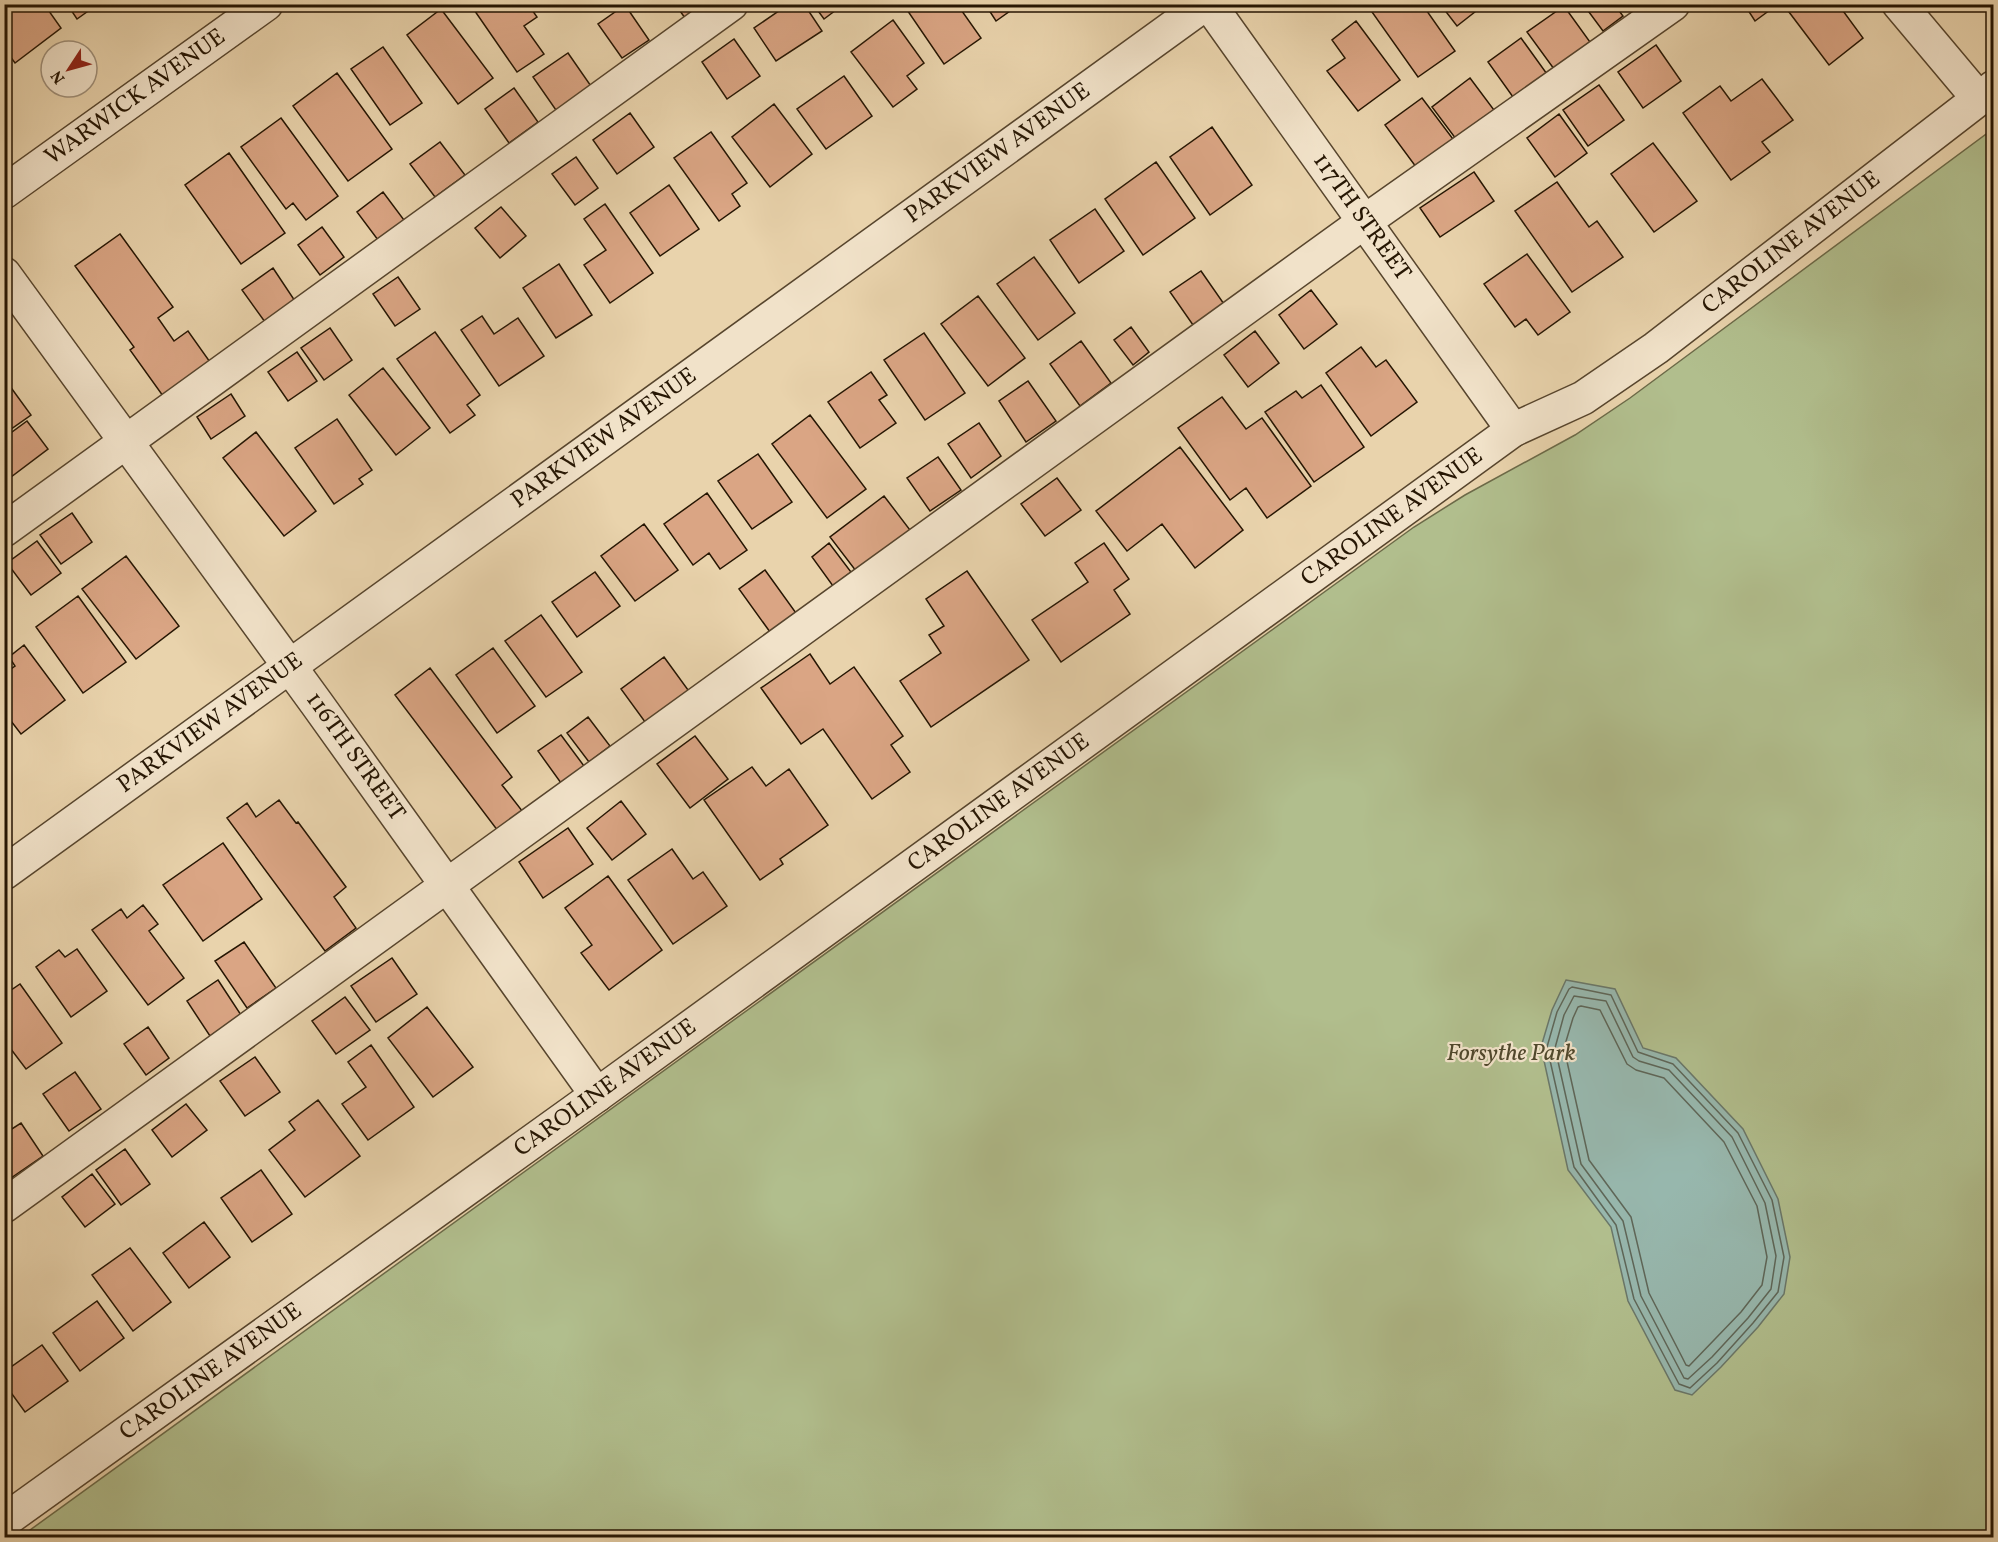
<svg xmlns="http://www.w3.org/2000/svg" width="1998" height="1542" viewBox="0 0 1998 1542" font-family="Vollkorn,serif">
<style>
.green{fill:#b1be8d;stroke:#6c6a48;stroke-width:1.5}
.water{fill:#97b7ad;stroke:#6a7769;stroke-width:1.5}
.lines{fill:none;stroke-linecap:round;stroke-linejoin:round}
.shore{stroke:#5e6658;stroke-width:1.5}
.building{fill:#daa584;stroke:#261603;stroke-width:1.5}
.minor-casing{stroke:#57452d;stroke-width:36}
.minor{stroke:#f1e2c9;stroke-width:33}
.labels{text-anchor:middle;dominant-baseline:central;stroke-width:4.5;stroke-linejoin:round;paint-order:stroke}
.street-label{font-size:24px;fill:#261603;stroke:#f1e2c9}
.park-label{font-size:24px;font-style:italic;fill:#50482c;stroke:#f1e2c9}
</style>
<rect width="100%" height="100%" fill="#e9d3ac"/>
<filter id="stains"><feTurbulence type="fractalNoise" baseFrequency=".00333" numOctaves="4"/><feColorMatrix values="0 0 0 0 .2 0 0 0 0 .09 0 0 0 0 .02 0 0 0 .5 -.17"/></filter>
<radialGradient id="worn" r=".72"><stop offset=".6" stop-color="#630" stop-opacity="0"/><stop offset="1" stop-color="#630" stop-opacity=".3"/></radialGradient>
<path class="green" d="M 1993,129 L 1993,1537 L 19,1538 L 1414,527 L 1465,495 L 1575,435 L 1630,398 Z"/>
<path class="water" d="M 1566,980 L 1615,989 L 1643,1048 L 1676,1058 L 1743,1129 L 1778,1199 L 1790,1257 L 1784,1294 L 1758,1327 L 1721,1367 L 1692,1395 L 1675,1390 L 1628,1301 L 1611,1227 L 1568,1170 L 1541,1047 L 1552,1010 Z"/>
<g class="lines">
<path class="shore" d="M 1572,987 L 1611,995 L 1638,1052 L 1673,1064 L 1738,1133 L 1772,1200 L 1784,1257 L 1778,1292 L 1753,1323 L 1717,1363 L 1690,1388 L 1679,1384 L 1634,1299 L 1616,1225 L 1574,1167 L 1547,1047 L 1557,1012 L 1569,989 Z
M 1574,996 L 1606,1001 L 1633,1057 L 1639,1061 L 1669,1070 L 1732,1137 L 1765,1203 L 1776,1256 L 1771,1289 L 1748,1318 L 1712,1357 L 1688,1379 L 1684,1378 L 1641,1296 L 1623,1221 L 1581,1164 L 1555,1048 L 1564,1015 Z
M 1581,1006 L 1600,1010 L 1627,1064 L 1636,1070 L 1664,1078 L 1724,1142 L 1757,1206 L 1767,1257 L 1762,1285 L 1741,1312 L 1689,1366 L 1686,1365 L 1682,1357 L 1649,1293 L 1631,1217 L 1589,1160 L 1564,1048 L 1573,1018 L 1578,1007 Z"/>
</g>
<path class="building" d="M 4,4 L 44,4 L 61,28 L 15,63 L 4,48 Z
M 67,4 L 98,4 L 77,19 Z
M 470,4 L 528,4 L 537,17 L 524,26 L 544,54 L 517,72 Z
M 675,4 L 705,4 L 685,18 Z
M 789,4 L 804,4 L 822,31 L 776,61 L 754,28 Z
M 813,4 L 844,4 L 824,19 Z
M 903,4 L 957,4 L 981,38 L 944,64 Z
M 985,4 L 1020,4 L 996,21 Z
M 1383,4 L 1422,4 L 1455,51 L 1418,77 L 1372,12 Z
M 1440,4 L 1485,4 L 1457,26 Z
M 1583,4 L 1614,4 L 1623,16 L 1603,31 Z
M 1744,4 L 1778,4 L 1755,21 Z
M 1798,4 L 1838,4 L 1863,38 L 1829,65 L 1789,12 Z
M 625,5 L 649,40 L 622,58 L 598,24 Z
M 1564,6 L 1590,42 L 1554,69 L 1527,32 Z
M 441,9 L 493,78 L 458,104 L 407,35 Z
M 893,20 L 924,63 L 907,76 L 917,89 L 893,107 L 851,52 Z
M 1356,21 L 1400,80 L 1358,111 L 1327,71 L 1345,58 L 1332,40 Z
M 1521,38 L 1547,74 L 1513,97 L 1488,62 Z
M 734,39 L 760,76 L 727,99 L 702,62 Z
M 1656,45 L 1681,81 L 1643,108 L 1618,72 Z
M 383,47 L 422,103 L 390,125 L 351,69 Z
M 568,53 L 593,89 L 558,113 L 533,77 Z
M 337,73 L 392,149 L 348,181 L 293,106 Z
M 844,76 L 872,116 L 826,149 L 797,109 Z
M 1470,78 L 1494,110 L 1456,139 L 1432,107 Z
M 1762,79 L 1793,120 L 1762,142 L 1770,152 L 1731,180 L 1683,113 L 1720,86 L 1731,101 Z
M 1599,85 L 1624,120 L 1588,146 L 1563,110 Z
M 514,88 L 538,122 L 509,143 L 485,109 Z
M 1422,98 L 1456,143 L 1419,171 L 1385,125 Z
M 774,104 L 812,154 L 770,187 L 732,137 Z
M 630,113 L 654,147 L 617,174 L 593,140 Z
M 1559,114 L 1587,153 L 1555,177 L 1527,138 Z
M 281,118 L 338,196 L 306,220 L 293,203 L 286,209 L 241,147 Z
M 1212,127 L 1252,185 L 1210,215 L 1170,157 Z
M 711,132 L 747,183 L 732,194 L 740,206 L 719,221 L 674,158 Z
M 440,142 L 465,175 L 435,197 L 410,164 Z
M 1653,143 L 1697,201 L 1654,232 L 1611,174 Z
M 229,153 L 285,233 L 241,264 L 185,185 Z
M 576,157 L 598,188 L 575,205 L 552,174 Z
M 1156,162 L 1195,218 L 1143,255 L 1105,199 Z
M 1474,172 L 1494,201 L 1440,237 L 1420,208 Z
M 1557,182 L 1589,227 L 1597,221 L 1623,257 L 1572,292 L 1515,211 Z
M 669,185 L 699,229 L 660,256 L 630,213 Z
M 383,192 L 404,220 L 378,240 L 357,212 Z
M 605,204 L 653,273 L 610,303 L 584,265 L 606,250 L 584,219 Z
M 501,207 L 526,236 L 500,258 L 475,228 Z
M 1095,209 L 1124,251 L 1079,283 L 1050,240 Z
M 322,227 L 344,257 L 320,275 L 298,245 Z
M 120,234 L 173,307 L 158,318 L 174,341 L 188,331 L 210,362 L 163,396 L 130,350 L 134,347 L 75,266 Z
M 1527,254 L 1570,312 L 1538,335 L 1526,319 L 1515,327 L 1484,284 Z
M 1034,257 L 1075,313 L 1038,340 L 997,284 Z
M 559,264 L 592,315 L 556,338 L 523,288 Z
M 273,268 L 295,301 L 265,322 L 242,290 Z
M 1201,271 L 1224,304 L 1193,325 L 1170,292 Z
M 398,277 L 420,309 L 395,326 L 373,294 Z
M 1311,290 L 1337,324 L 1304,349 L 1279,315 Z
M 978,296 L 1025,358 L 988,386 L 941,324 Z
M 482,316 L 494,334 L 518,318 L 544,356 L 499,386 L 461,330 Z
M 1131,327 L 1149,352 L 1133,365 L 1114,340 Z
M 330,328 L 352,360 L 324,380 L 301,348 Z
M 1255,331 L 1279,363 L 1248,387 L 1224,355 Z
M 435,332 L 480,395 L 467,405 L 475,415 L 450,433 L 397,359 Z
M 924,333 L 965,393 L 925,420 L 884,360 Z
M 1081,341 L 1111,383 L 1080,406 L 1050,364 Z
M 1361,347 L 1376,367 L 1386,360 L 1417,402 L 1371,436 L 1326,373 Z
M 297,352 L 317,381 L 288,401 L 268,372 Z
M 383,368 L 430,428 L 396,455 L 349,395 Z
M 871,372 L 887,395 L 879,400 L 896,423 L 860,448 L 828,402 Z
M 4,378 L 31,415 L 4,434 Z
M 1028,381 L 1056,421 L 1026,442 L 999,401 Z
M 1321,385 L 1364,447 L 1314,482 L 1265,412 L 1296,391 L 1302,398 Z
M 231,394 L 245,416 L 211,439 L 197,417 Z
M 1222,397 L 1246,429 L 1262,418 L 1311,486 L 1267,518 L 1246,488 L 1230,500 L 1178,428 Z
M 810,415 L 866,489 L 827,518 L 772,444 Z
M 337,419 L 372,470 L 359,479 L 363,484 L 334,504 L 295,448 Z
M 27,421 L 48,449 L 7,480 L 4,477 L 4,438 Z
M 979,423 L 1001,456 L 971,478 L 948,444 Z
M 256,432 L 316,511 L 284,536 L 223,458 Z
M 1180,447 L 1243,530 L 1195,568 L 1162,524 L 1127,551 L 1096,511 Z
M 758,454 L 792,502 L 752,529 L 718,481 Z
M 938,457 L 961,490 L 930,511 L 907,478 Z
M 1057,478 L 1081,510 L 1045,536 L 1021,504 Z
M 707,493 L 747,550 L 720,569 L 709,553 L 693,565 L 664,524 Z
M 884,496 L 910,530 L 856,571 L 830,537 Z
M 72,513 L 92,542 L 61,564 L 40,535 Z
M 644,524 L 678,570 L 635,601 L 601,556 Z
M 37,541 L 61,573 L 31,595 L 7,563 Z
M 829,543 L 851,572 L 833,586 L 812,557 Z
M 1104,543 L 1129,579 L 1114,590 L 1130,614 L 1061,662 L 1032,620 L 1088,582 L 1075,563 Z
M 126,556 L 179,626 L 136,659 L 82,589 Z
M 765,570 L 796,613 L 770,632 L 739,589 Z
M 967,571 L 1029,660 L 931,727 L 900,681 L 941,653 L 929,635 L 944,626 L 926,599 Z
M 595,572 L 620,606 L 577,637 L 552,602 Z
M 78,596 L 126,662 L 83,693 L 36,627 Z
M 541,615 L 582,672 L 546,697 L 505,641 Z
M 24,645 L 65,700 L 21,734 L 4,712 L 4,674 L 15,666 L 9,657 Z
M 493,648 L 535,706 L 497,733 L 456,675 Z
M 810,654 L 830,684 L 854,667 L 903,736 L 891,745 L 910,772 L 872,799 L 823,729 L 801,744 L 761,688 Z
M 664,657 L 691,694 L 648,726 L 621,689 Z
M 430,668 L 512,777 L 502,785 L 523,812 L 498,831 L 395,695 Z
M 588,717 L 610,746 L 589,762 L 567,733 Z
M 561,735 L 584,766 L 561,783 L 538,751 Z
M 695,736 L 728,779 L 690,808 L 657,764 Z
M 752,767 L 766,786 L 789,769 L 828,825 L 780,859 L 783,864 L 760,880 L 704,800 Z
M 279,800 L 296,823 L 298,822 L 346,887 L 334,897 L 356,928 L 325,951 L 227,818 L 247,803 L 256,817 Z
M 621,801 L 646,834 L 612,860 L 587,828 Z
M 568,828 L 593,864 L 543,898 L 519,862 Z
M 223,843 L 262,899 L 203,941 L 163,885 Z
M 672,849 L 693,879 L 703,872 L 727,906 L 673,944 L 628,880 Z
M 608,876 L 662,950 L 609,990 L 581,953 L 592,945 L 565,908 Z
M 143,905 L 158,924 L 149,931 L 184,978 L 148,1005 L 92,930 L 121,909 L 127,918 Z
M 244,942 L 276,988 L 247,1008 L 215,961 Z
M 77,949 L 107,991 L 71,1017 L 36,967 L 59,950 L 65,957 Z
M 392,958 L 417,994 L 376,1022 L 351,986 Z
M 218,980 L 241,1015 L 210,1036 L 187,1001 Z
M 20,984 L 62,1043 L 26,1069 L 4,1040 L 4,995 Z
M 345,997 L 370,1030 L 336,1054 L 312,1021 Z
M 427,1007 L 473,1067 L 433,1097 L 388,1038 Z
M 148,1027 L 169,1058 L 146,1075 L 124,1044 Z
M 371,1045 L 414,1107 L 368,1140 L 342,1104 L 366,1087 L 348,1062 Z
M 255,1057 L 280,1092 L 245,1116 L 220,1081 Z
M 75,1072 L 101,1109 L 69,1131 L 43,1094 Z
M 318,1100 L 360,1156 L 305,1197 L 269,1150 L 295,1130 L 289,1122 Z
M 186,1104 L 207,1130 L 172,1157 L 152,1130 Z
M 21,1123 L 43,1156 L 8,1180 L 4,1174 L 4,1134 Z
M 125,1149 L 150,1184 L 121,1205 L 96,1170 Z
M 261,1170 L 292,1214 L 252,1242 L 221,1198 Z
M 92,1174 L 115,1204 L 85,1227 L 62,1197 Z
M 204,1222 L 230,1257 L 189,1288 L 163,1253 Z
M 130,1248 L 171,1302 L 133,1331 L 92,1275 Z
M 97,1301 L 124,1338 L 80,1371 L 53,1333 Z
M 42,1345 L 68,1381 L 25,1412 L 4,1383 L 4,1372 Z"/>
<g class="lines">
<g class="minor-casing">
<g id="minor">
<path id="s1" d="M 1209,4 L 1513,430"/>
<path d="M 1899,4 L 1978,98"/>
<path id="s2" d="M 4,192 L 266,4"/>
<path id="s3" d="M 4,274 L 317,704 L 597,1095"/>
<path d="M 4,530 L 731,4"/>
<path id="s4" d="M 4,873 L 1205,4"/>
<path d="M 4,1206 L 1364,222 L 1673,4"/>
<path id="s5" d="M 4,1521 L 597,1095 L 1513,430 L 1583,398 L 1656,348 L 1994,87"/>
</g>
</g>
<use href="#minor" class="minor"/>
</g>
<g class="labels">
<g class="street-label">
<text stroke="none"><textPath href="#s2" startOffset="162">WARWICK AVENUE</textPath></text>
<text stroke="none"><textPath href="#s4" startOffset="1227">PARKVIEW AVENUE</textPath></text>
<text stroke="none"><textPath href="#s1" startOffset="262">117TH STREET</textPath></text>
<text stroke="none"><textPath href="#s5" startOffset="2199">CAROLINE AVENUE</textPath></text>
<text stroke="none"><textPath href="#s4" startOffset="741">PARKVIEW AVENUE</textPath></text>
<text stroke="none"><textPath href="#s5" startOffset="1713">CAROLINE AVENUE</textPath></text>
<text stroke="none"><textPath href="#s4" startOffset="255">PARKVIEW AVENUE</textPath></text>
<text stroke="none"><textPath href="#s3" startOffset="597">116TH STREET</textPath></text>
<text stroke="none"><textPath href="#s5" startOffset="1227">CAROLINE AVENUE</textPath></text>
<text stroke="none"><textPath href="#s5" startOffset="741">CAROLINE AVENUE</textPath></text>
<text stroke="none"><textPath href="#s5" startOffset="255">CAROLINE AVENUE</textPath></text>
</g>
<g class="park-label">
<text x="1511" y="1054">Forsythe Park</text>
</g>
</g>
<rect width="1998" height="1542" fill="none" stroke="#e9d3ac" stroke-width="24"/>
<rect x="6" y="6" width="1986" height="1530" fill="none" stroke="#261603" stroke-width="3"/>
<rect x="12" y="12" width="1974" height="1518" fill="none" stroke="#261603" stroke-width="1.5"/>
<g transform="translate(69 69) rotate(234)"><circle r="28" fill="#f1e2c9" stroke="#a0907a" stroke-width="1.5"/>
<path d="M0-4.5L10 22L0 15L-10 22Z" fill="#8f2418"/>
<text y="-9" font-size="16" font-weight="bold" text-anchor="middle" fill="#261603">N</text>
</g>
<rect width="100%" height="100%" filter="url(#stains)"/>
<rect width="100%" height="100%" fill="url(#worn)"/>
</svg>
